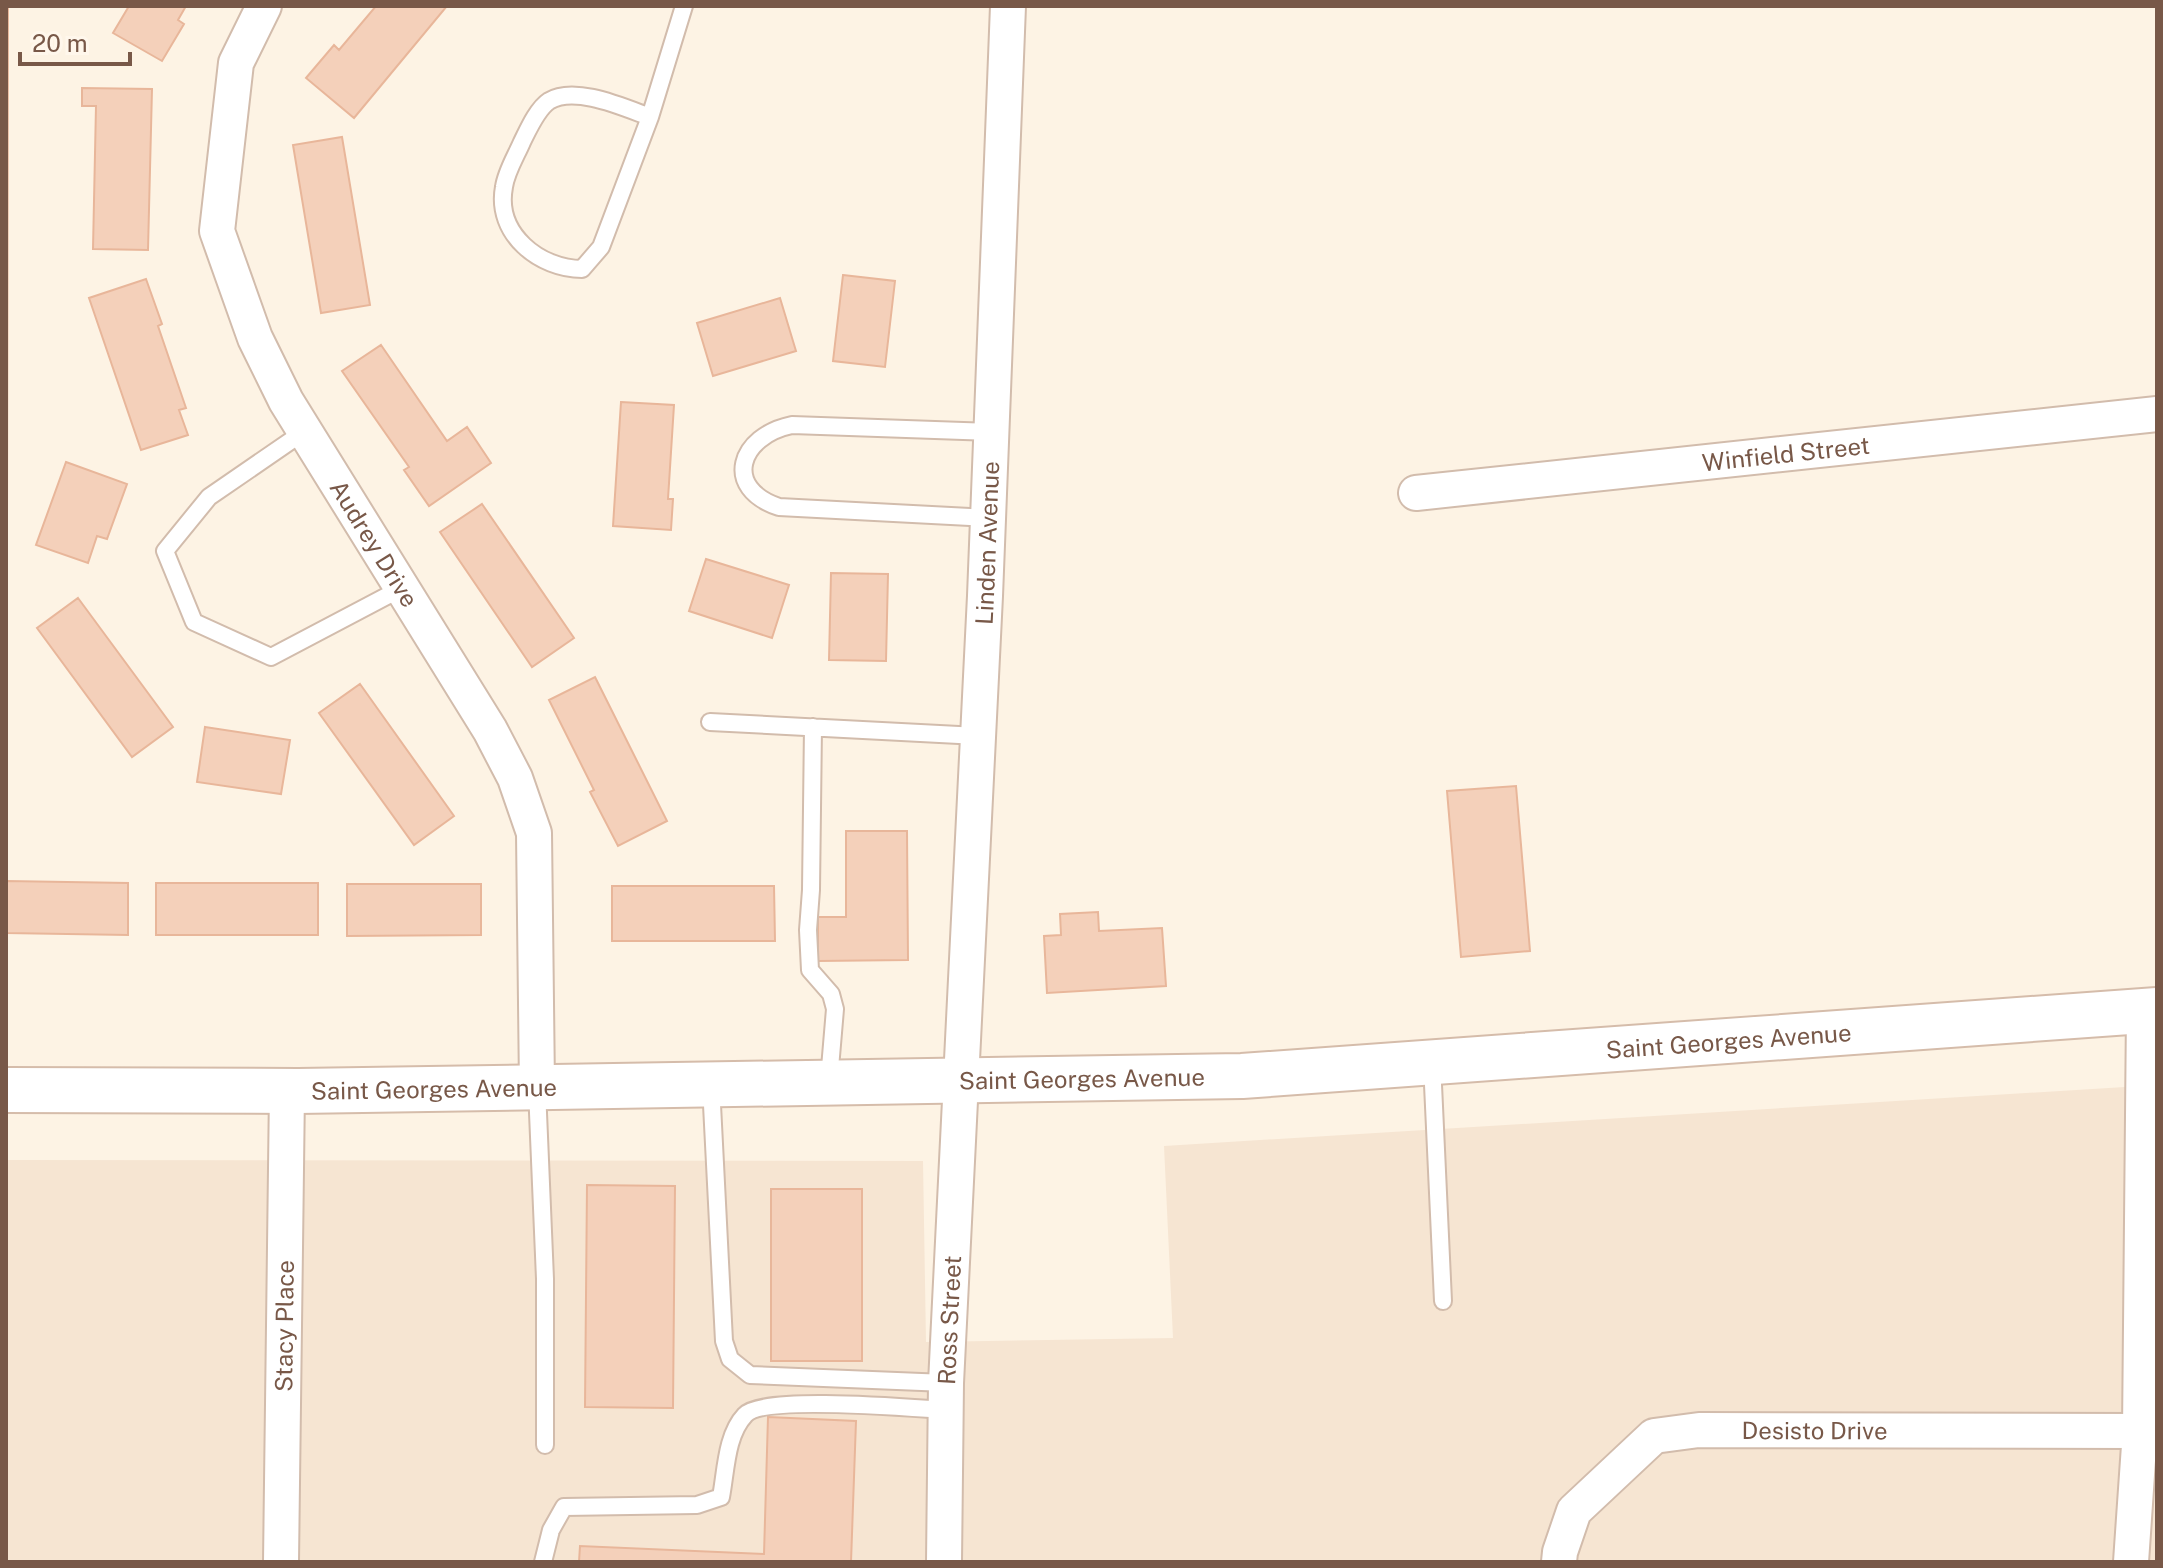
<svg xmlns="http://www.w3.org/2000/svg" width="2163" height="1568" viewBox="0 0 2163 1568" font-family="'Public Sans',sans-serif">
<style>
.residential{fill:#f6e5d2}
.building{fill:#f4d0ba;stroke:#e8b69a;stroke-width:2}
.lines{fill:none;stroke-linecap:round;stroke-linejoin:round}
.service-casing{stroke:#d2bcac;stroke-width:20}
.minor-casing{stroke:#d2bcac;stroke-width:38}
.secondary-casing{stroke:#d5bcaa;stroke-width:48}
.service{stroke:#fff;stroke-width:16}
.minor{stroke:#fff;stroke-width:34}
.secondary{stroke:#fff;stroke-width:44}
.labels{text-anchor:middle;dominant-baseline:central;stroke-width:6;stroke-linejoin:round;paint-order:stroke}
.street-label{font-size:24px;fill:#785848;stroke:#fff7ec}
</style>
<rect width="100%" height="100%" fill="#fdf3e4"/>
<path class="residential" d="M 2157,1085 L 2157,1562 L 6,1562 L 6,1160 L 923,1161 L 926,1342 L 1173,1338 L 1164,1146 Z"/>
<path class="building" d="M 6,6 L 8,6 L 7,520 L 6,520 Z
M 129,6 L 186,6 L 178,20 L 184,24 L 162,61 L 113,33 Z
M 376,6 L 447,6 L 354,118 L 306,78 L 334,45 L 339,50 Z
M 82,88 L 152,89 L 148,250 L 93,249 L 96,106 L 82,106 Z
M 342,137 L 370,305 L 321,313 L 293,145 Z
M 843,275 L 895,281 L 885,367 L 833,361 Z
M 146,279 L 162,324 L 158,326 L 186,408 L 179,410 L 188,435 L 141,450 L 89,298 Z
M 780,298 L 796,351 L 713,376 L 697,323 Z
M 381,345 L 447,441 L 467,427 L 491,463 L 429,506 L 404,470 L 409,467 L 342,371 Z
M 621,402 L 674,405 L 668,499 L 673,499 L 671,530 L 613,526 Z
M 66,462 L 127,484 L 107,539 L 97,536 L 88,563 L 36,545 Z
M 482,504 L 574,638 L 532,667 L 440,532 Z
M 706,559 L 789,585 L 772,638 L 689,611 Z
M 831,573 L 888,574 L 886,661 L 829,660 Z
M 78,598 L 173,727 L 132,757 L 37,628 Z
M 595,677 L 667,821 L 618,846 L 590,792 L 594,790 L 549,700 Z
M 360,684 L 454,816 L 414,845 L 319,713 Z
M 205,727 L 290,740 L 281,794 L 197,782 Z
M 1516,786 L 1530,951 L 1461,957 L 1447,791 Z
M 846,831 L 907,831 L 908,960 L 818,961 L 818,917 L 846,917 Z
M 6,881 L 128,883 L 128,935 L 6,933 Z
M 156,883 L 318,883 L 318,935 L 156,935 Z
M 347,884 L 481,884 L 481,935 L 347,936 Z
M 612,886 L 774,886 L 775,941 L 612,941 Z
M 1098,912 L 1099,931 L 1162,928 L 1166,986 L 1047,993 L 1044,936 L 1061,935 L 1060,914 Z
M 587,1185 L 675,1186 L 673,1408 L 585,1407 Z
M 771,1189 L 862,1189 L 862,1361 L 771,1361 Z
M 768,1417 L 856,1421 L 851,1562 L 579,1562 L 580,1546 L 764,1554 Z"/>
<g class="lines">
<g class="service-casing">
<path id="service" d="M 650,117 C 625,108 575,85 549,101 C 537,109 528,130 522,142 C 516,156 506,172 504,187 C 495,234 540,269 582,269 L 601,247 L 650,117 L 684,6
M 305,431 L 209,497 L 165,551 L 194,622 L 271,657 L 402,588
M 989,518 L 779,507 C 722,488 739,436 792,425 L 992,432
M 710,722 L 978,736
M 813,727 L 811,890 L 808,930 L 810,970 L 831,994 L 835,1009 L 829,1080
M 1432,1063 L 1443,1301
M 711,1085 L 724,1341 L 730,1359 L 750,1375 L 946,1383
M 537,1089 L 545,1279 L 545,1445
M 543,1562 L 551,1530 L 564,1507 L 697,1505 L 721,1497 C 726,1471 726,1435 745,1415 C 763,1395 912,1408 945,1410"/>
</g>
<g class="minor-casing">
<g id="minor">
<path id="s1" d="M 264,6 L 236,63 L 217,231 L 255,338 L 286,401 L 490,730 L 515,778 L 534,833 L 537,1087"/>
<path id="s2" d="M 1416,493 L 2157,414"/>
<path id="s3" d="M 281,1562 L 287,1090"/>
<path id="s4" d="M 944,1562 L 946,1383 L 985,596 L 1008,6"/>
<path id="s5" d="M 1559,1562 L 1560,1552 L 1574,1511 L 1654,1436 L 1699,1430 L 2140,1431"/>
<path d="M 2131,1562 L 2140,1431 L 2144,1011"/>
</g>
</g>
<g class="secondary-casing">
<g id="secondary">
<path id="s6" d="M 6,1090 L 298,1091 L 1242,1076 L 2157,1010"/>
</g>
</g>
<use href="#service" class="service"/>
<use href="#minor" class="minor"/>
<use href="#secondary" class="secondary"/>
</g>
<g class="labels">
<g class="street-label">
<text stroke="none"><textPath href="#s2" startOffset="372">Winfield Street</textPath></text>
<text stroke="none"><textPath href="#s4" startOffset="1020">Linden Avenue</textPath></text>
<text stroke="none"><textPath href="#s1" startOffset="584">Audrey Drive</textPath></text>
<text stroke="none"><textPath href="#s6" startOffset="1724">Saint Georges Avenue</textPath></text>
<text stroke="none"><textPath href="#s6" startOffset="1076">Saint Georges Avenue</textPath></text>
<text stroke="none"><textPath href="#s6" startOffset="428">Saint Georges Avenue</textPath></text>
<text stroke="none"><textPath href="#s4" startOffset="242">Ross Street</textPath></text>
<text stroke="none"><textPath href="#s3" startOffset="236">Stacy Place</textPath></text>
<text stroke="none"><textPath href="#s5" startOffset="324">Desisto Drive</textPath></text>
</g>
</g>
<rect width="2163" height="1568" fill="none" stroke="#785848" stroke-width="16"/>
<path d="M20 52v12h110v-12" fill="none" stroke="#785848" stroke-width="4"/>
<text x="32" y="52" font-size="24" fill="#785848" stroke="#fff7ec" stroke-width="6" paint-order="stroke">20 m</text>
</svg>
